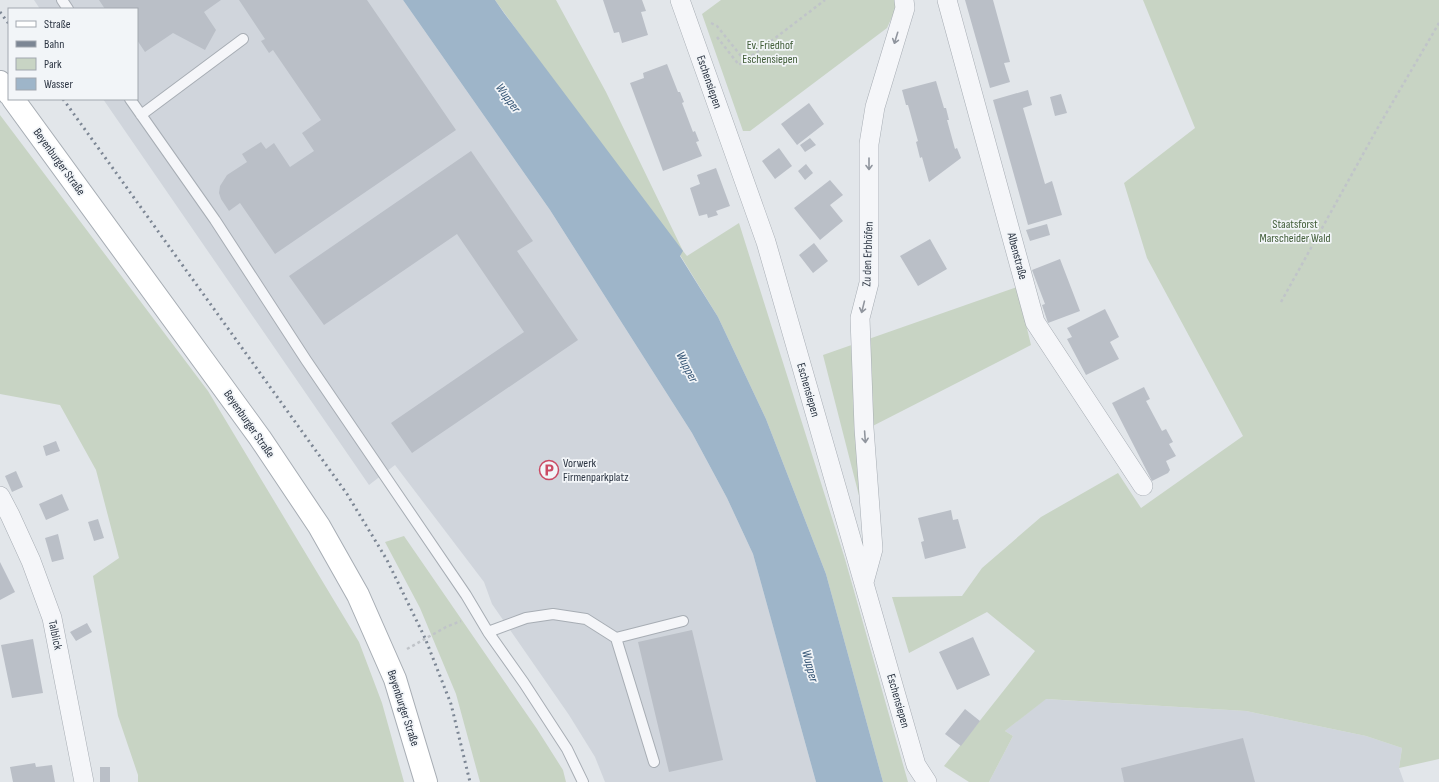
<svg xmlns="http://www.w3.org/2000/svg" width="1439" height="782" viewBox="0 0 1439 782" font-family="'Sofia Sans Condensed',sans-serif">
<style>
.built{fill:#d0d5dc}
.green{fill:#c8d4c4}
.water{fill:#9eb5c9}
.building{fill:#babfc7}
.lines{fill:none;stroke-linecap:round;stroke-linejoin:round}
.service-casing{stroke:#a7adb4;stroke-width:12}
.minor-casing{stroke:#a7adb4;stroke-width:20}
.secondary-casing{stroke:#a7adb4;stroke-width:24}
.path{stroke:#c0c4c9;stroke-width:2.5;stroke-dasharray:3 3;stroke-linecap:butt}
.service{stroke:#f5f6f9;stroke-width:10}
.minor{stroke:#f5f6f9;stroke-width:19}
.secondary{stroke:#fff;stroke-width:22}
.rail{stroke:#7c8694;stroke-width:3;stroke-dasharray:2 4;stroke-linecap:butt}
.oneway{stroke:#90959e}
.labels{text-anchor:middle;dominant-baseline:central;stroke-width:3.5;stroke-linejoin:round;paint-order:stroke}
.park-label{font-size:12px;fill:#415d38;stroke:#f2f5f8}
.street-label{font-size:12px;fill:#2b3442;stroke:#f2f5f8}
.poi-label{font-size:12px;fill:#2b3442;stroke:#f2f5f8;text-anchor:start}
.water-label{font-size:13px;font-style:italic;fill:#355575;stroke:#f2f5f8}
</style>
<rect width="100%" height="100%" fill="#e2e6ea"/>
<path class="built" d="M 34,0 L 403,0 L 550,210 L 692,433 L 727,498 L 753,554 L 816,782 L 605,782 L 595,757 L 569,715 L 492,604 L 484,582 L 395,465 L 369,485 L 103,99 L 137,99 L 137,9 L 40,9 Z
M 1045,699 L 1246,711 L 1366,736 L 1402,748 L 1399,768 L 1404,782 L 989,782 L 1013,736 L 1005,731 Z"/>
<path class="green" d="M 495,0 L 556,0 L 606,92 L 683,251 L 687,256 L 739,223 L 845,559 L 908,782 L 883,782 L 826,574 L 766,419 L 718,317 L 680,255 Z
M 721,0 L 896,0 L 897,6 L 887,28 L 750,131 L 743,131 L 702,14 Z
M 1143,0 L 1439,0 L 1439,759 L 1399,768 L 1402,748 L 1366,736 L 1246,711 L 1046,699 L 1005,731 L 1013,736 L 989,782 L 969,782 L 944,766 L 1035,651 L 987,612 L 909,653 L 892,597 L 962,596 L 982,568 L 1041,517 L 1118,473 L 1141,508 L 1243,436 L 1147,258 L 1124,183 L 1195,128 Z
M 0,115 L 208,391 L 359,642 L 382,703 L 404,782 L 138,782 L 138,775 L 118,716 L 93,576 L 119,558 L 96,470 L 60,405 L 0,394 Z
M 1017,287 L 1031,345 L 857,434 L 866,523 L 823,355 Z
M 404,536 L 537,729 L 563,770 L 566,782 L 480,782 L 456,694 L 420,608 L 385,542 Z"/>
<path class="water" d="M 403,0 L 495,0 L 504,13 L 683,251 L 680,256 L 718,317 L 766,419 L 826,574 L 883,782 L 816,782 L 753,554 L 727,498 L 692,433 L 550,210 Z"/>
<path class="building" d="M 99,0 L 221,0 L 204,12 L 216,30 L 205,50 L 173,33 L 145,52 L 137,40 L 137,9 L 105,9 Z
M 239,0 L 367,0 L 456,130 L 275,254 L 240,203 L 229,211 L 221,199 L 219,193 L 220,186 L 227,175 L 247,162 L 242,154 L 261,142 L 266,149 L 274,143 L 290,167 L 314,151 L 302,133 L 321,120 L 273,50 L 269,53 L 261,41 L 265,39 Z
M 603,0 L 642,0 L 646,11 L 641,12 L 648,35 L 622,43 L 619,32 L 614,33 Z
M 965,0 L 993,0 L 1010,62 L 1004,63 L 1010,82 L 990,88 Z
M 667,64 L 678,92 L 680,92 L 684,102 L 682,103 L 693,132 L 695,131 L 699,141 L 696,142 L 702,156 L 663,171 L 630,83 L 644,78 L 643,73 Z
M 936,81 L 944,108 L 946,108 L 949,120 L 947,120 L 955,149 L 957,148 L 961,158 L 929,182 L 922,157 L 920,158 L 916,142 L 918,141 L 908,105 L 906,105 L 902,90 Z
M 1028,90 L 1032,105 L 1023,108 L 1045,184 L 1052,181 L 1062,215 L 1028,225 L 993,100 Z
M 1061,94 L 1067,113 L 1055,116 L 1050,97 Z
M 809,103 L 824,124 L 797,145 L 781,124 Z
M 810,138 L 816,145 L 805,152 L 800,145 Z
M 779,148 L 792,166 L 775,179 L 762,161 Z
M 471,151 L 533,241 L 517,251 L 578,340 L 412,453 L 391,423 L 524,332 L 457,234 L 324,325 L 289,276 Z
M 806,164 L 813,173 L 805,180 L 798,171 Z
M 716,168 L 730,206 L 716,211 L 718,215 L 708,218 L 707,214 L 699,216 L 690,188 L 700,184 L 697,175 Z
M 830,180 L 843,195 L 830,205 L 843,221 L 820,240 L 794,208 Z
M 1047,224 L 1050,235 L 1030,241 L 1026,230 Z
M 930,239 L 947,269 L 918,286 L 900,256 Z
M 814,243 L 828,261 L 813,273 L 799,255 Z
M 1060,259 L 1080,311 L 1048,323 L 1042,305 L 1045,304 L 1032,270 Z
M 1105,309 L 1119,337 L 1110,342 L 1119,359 L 1086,375 L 1067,339 L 1072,337 L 1067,328 Z
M 1144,387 L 1150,399 L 1146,401 L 1162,431 L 1166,429 L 1173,442 L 1169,444 L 1176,456 L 1166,461 L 1170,470 L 1168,473 L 1152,481 L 1112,403 Z
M 56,441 L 60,451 L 46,456 L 43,446 Z
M 16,471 L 23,487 L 12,492 L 5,476 Z
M 62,494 L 69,510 L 46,520 L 39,504 Z
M 951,510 L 953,520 L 958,519 L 966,548 L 925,559 L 921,542 L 924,541 L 918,518 Z
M 98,519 L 104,538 L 94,541 L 88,522 Z
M 58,534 L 64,559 L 52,562 L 45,538 Z
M 0,562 L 15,592 L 0,600 Z
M 87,623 L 92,632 L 76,641 L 70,632 Z
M 692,630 L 723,760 L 669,772 L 638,642 Z
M 973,637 L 990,675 L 957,690 L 939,652 Z
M 33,639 L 43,693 L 12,698 L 1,645 Z
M 965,709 L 980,721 L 961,746 L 945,734 Z
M 1243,738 L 1255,782 L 1124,782 L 1121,768 Z
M 35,763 L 36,767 L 52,765 L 55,782 L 13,782 L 10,767 Z
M 100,767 L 110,767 L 110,782 L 100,782 Z"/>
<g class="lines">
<g class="service-casing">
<path id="service" d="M 62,0 L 68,9
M 130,99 L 215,220 L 306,360 L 466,595 L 488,632 L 524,683 L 567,749 L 583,782
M 141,115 L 243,39
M 488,632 L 526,618 L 553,614 L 586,619 L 616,638
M 654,762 L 616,638 L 683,621"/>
</g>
<g class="minor-casing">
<path id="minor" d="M 680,0 L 766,242 L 916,765 L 927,782
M 947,0 L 1035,322 L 1143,486
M 0,496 L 10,515 L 31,561 L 52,618 L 84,782
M 864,582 L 873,549 L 864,428 L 860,318 L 869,283 L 869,144 L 875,107 L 905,8 L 904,0"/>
</g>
<g class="secondary-casing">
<path id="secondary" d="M 0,82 L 9,94
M 13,99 L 260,438 L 319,526 L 358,595 L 395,679 L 426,782"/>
</g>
<path class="path" d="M 711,23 L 717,26 L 745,61 L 825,0
M 717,37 L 739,65 L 745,61
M 1281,302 L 1377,129 L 1439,23
M 407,649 L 446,627 L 461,621"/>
<use href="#service" class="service"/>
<use href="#minor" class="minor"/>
<use href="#secondary" class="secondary"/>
<path class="rail" d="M 0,12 L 9,24
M 63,99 L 347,494 L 387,560 L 425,638 L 451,704 L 470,782"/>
</g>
<defs><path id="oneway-shaft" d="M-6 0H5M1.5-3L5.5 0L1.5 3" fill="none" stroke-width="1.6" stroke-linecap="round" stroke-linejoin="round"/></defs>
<g class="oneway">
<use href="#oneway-shaft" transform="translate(896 38) rotate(107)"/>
<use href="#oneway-shaft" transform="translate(869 164) rotate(90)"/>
<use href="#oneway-shaft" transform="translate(863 307) rotate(104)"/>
<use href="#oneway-shaft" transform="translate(865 437) rotate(86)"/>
</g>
<defs>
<g id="parking-ring" transform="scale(1)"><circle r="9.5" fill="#f2f5f8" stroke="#cb4b64" stroke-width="1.5"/><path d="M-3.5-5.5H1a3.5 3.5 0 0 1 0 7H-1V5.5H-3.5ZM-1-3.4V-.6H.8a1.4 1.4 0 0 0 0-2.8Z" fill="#cb4b64"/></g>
</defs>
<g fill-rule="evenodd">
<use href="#parking-ring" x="549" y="470"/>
</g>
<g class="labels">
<g class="park-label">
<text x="770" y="45">Ev. Friedhof<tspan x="770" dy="14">Eschensiepen</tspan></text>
<text x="1295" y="224">Staatsforst<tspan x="1295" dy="14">Marscheider Wald</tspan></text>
</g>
<g class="street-label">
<text transform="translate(709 82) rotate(71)">Eschensiepen</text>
<text transform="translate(59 162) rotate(54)">Beyenburger Straße</text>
<text transform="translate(868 254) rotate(-88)">Zu den Erbhöfen</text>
<text transform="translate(1017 256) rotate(75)">Albenstraße</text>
<text transform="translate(808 390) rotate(74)">Eschensiepen</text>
<text transform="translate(249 424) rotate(55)">Beyenburger Straße</text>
<text transform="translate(55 635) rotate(78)">Talblick</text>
<text transform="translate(898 701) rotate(74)">Eschensiepen</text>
<text transform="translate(403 708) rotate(72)">Beyenburger Straße</text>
</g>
<g class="poi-label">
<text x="563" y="463">Vorwerk<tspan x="563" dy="14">Firmenparkplatz</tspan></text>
</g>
<g class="water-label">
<text transform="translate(508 98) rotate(54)">Wupper</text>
<text transform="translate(687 367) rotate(63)">Wupper</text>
<text transform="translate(810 666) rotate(75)">Wupper</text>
</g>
</g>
<rect x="8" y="8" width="130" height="92" fill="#f2f5f8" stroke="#a2a8af"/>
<rect x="16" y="21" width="20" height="6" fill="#ffffff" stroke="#a2a8af"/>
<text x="44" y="28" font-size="12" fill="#2b3442">Straße</text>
<rect x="16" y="41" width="20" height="6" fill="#7c8694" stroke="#a2a8af"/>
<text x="44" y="48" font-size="12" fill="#2b3442">Bahn</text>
<rect x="16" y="58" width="20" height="12" fill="#c8d4c4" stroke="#a2a8af"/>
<text x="44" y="68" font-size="12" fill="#2b3442">Park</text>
<rect x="16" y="78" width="20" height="12" fill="#9eb5c9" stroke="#a2a8af"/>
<text x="44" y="88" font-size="12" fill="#2b3442">Wasser</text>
</svg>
